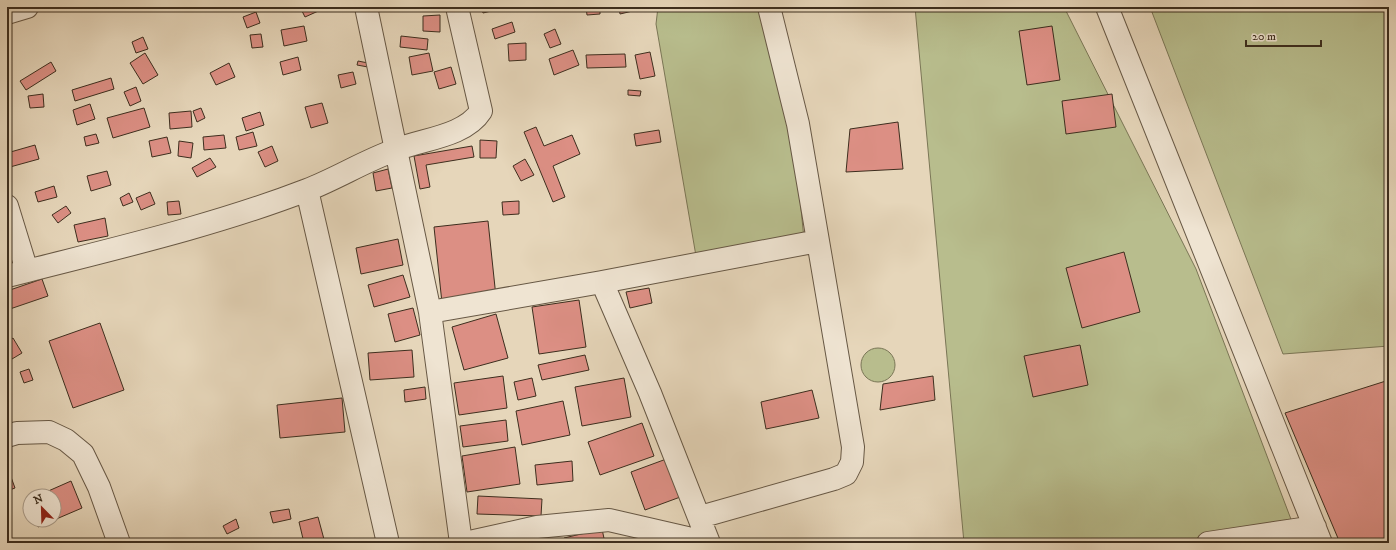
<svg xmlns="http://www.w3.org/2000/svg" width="1396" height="550" viewBox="0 0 1396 550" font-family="'IM FELL DW Pica',serif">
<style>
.green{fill:#b8bd8d;stroke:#7a7656}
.building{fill:#dc8f84;stroke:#3d2e1e}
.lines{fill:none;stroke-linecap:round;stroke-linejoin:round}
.minor-casing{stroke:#675845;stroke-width:24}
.minor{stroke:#efe4d2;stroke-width:22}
</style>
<rect width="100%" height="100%" fill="#e6d6ba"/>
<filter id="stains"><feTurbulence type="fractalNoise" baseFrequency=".005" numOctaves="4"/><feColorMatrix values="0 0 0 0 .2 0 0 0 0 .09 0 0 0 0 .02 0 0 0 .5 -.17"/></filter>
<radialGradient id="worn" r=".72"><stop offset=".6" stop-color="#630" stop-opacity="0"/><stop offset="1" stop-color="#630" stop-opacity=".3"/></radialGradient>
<path class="green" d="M 658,7 L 781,7 L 804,239 L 696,256 L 656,24 Z
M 915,7 L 1064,7 L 1196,269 L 1300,543 L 964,543 Z
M 1150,7 L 1389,7 L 1389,346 L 1283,354 Z
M861 365a17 17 0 1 1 34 0a17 17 0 1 1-34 0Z"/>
<path class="building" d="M 300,7 L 324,7 L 325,8 L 305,17 Z
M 481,7 L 498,7 L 499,9 L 483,13 Z
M 586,7 L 600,7 L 600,14 L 587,15 Z
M 619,7 L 641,7 L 641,9 L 620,14 Z
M 256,12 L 260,23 L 247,28 L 243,17 Z
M 440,15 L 440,32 L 423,31 L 423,16 Z
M 512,22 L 515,32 L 495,39 L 492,29 Z
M 304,26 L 307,41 L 284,46 L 281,30 Z
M 1052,26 L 1060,80 L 1027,85 L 1019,31 Z
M 555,29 L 561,44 L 550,48 L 544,34 Z
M 261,34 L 263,47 L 252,48 L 250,35 Z
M 401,36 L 428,39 L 427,50 L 400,47 Z
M 143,37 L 148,49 L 136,53 L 132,42 Z
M 526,43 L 526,60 L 509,61 L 508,44 Z
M 573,50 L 579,65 L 554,75 L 549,59 Z
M 650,52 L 655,76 L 640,79 L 635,55 Z
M 145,53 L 158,75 L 143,84 L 130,63 Z
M 429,53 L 433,71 L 412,75 L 409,57 Z
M 625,54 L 626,67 L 587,68 L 586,55 Z
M 298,57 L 301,70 L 283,75 L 280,62 Z
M 358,61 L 368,63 L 368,67 L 357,65 Z
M 51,62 L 56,71 L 26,90 L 20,81 Z
M 229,63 L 235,77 L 216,85 L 210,73 Z
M 451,67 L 456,84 L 439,89 L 434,72 Z
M 353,72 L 356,84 L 341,88 L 338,75 Z
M 111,78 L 114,89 L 75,101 L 72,90 Z
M 136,87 L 141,101 L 130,106 L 124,92 Z
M 628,90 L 641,91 L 640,96 L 628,95 Z
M 43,94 L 44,107 L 30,108 L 28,96 Z
M 1112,94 L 1116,127 L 1066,134 L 1062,101 Z
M 322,103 L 328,123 L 311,128 L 305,107 Z
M 90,104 L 95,119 L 77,125 L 73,110 Z
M 144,108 L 150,127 L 113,138 L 107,118 Z
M 201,108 L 205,118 L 197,122 L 193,111 Z
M 191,111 L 192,127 L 170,129 L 169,113 Z
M 260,112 L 264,125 L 246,131 L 242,118 Z
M 898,122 L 903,169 L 846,172 L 850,129 Z
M 536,127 L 544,146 L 572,135 L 580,154 L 553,166 L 565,197 L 553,202 L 524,132 Z
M 659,130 L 661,142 L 636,146 L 634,134 Z
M 253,132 L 257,146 L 239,150 L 236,137 Z
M 96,134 L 99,143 L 86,146 L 84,137 Z
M 224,135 L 226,148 L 204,150 L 203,137 Z
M 167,137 L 171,153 L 152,157 L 149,141 Z
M 480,140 L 497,141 L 496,158 L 480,158 Z
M 179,141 L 193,143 L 191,158 L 178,156 Z
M 35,145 L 39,159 L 10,167 L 7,153 Z
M 272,146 L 278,161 L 265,167 L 258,152 Z
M 472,146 L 474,157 L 426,165 L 430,187 L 420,189 L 414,156 Z
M 210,158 L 216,167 L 197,177 L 192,168 Z
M 525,159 L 534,175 L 521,181 L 513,166 Z
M 388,169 L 392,188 L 376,191 L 373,173 Z
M 107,171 L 111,185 L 91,191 L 87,176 Z
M 54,186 L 57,197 L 38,202 L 35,192 Z
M 150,192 L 155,204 L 141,210 L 136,198 Z
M 129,193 L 133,202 L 123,206 L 120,198 Z
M 179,201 L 181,214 L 168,215 L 167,202 Z
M 519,201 L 519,214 L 503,215 L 502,202 Z
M 66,206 L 71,213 L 58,223 L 52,215 Z
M 105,218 L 108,236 L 78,242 L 74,225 Z
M 488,221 L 496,297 L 442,303 L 434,227 Z
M 398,239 L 403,265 L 361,274 L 356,248 Z
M 1124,252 L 1140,312 L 1082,328 L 1066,268 Z
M 403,275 L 410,297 L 374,307 L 368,285 Z
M 42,279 L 48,296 L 7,310 L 7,291 Z
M 649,288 L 652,303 L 630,308 L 626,292 Z
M 579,300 L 586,347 L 539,354 L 532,307 Z
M 413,308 L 420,335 L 395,342 L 388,314 Z
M 496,314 L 508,358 L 464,370 L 452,327 Z
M 100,323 L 124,390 L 73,408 L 49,341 Z
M 13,338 L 22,353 L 7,362 L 7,342 Z
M 1080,345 L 1088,385 L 1033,397 L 1024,356 Z
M 412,350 L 414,377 L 370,380 L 368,353 Z
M 585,355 L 589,370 L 542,380 L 538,365 Z
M 29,369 L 33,380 L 24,383 L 20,372 Z
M 503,376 L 507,408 L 459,415 L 454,383 Z
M 933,376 L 935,400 L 880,410 L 883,384 Z
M 532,378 L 536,396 L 518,400 L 514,382 Z
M 624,378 L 631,417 L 582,426 L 575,387 Z
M 1389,380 L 1389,543 L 1340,543 L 1285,413 Z
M 425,387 L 426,399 L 405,402 L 404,390 Z
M 812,390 L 819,418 L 766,429 L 761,402 Z
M 342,398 L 345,432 L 280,438 L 277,405 Z
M 563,401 L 570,435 L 522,445 L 516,411 Z
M 506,420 L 508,441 L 463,447 L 460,426 Z
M 642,423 L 654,456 L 600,475 L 588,442 Z
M 515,447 L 520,484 L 467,492 L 462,456 Z
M 669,458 L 683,496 L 645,510 L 631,472 Z
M 572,461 L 573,481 L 537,485 L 535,465 Z
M 7,466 L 15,488 L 7,491 Z
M 71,481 L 82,508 L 54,520 L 54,496 L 37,496 Z
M 478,496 L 542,499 L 541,516 L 477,514 Z
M 289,509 L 291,519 L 273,523 L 270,512 Z
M 318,517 L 325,543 L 304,543 L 299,522 Z
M 236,519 L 239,528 L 227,534 L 223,526 Z
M 36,520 L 54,520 L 38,527 Z
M 602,529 L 605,543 L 565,543 L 564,538 Z"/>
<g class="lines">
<g class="minor-casing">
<path id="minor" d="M 366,7 L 430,312 L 461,543
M 769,7 L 798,124 L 818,241
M 1107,7 L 1321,543
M 7,13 L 27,7
M 307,190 L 388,543
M 7,206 L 27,271 L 7,276
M 27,271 C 121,247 216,225 307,190 C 338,178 366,160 398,149 C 424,139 465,136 481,111 L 457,7
M 602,282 L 818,241 L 853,447 L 852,462 L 846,474 L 834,479 L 700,517
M 430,312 L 602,282 L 650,393 L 709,543
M 7,436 L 17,433 L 49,432 L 66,440 L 83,454 L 99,487 L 119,543
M 465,543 L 537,527 L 609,520 L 709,543
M 1208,543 L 1315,527"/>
</g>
<use href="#minor" class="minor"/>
</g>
<rect width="1396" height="550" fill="none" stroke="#e6d6ba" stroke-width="24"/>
<rect x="8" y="8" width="1380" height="534" fill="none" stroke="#3d2e1e" stroke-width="2"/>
<rect x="12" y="12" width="1372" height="526" fill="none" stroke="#3d2e1e"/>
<g transform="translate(42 508) rotate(337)"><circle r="19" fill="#efe4d2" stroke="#a89b8a"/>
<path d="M0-3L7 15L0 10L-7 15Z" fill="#8f2418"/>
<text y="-6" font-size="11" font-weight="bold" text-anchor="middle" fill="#3d2e1e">N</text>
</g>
<path d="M1246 40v6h75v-6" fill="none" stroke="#3d2e1e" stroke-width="2"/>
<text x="1252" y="40" font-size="12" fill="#3d2e1e" stroke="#efe4d2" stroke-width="3" paint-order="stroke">20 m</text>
<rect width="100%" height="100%" filter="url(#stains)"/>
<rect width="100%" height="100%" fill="url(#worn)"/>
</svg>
